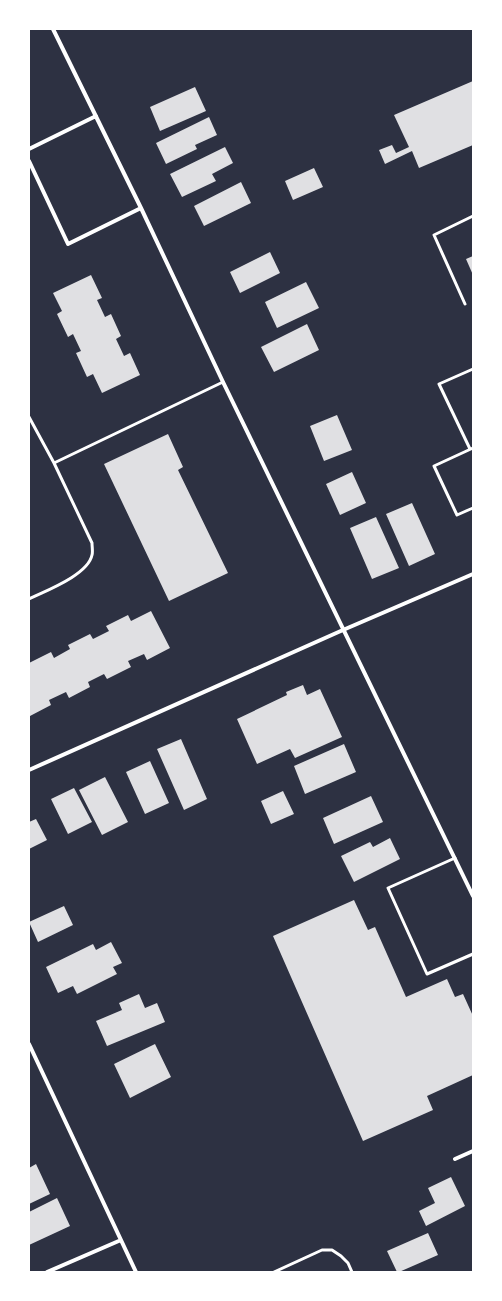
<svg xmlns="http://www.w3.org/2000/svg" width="502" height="1301" viewBox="0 0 502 1301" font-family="Commissioner,sans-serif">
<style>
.building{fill:#e0e0e3}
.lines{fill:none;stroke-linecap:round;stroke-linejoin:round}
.service{stroke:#fff;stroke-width:3}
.minor{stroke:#fff;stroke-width:4}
</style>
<rect width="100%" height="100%" fill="#2d3142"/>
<path class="building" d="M 473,81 L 473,145 L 419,168 L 412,151 L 385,164 L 379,150 L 392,145 L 396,153 L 409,147 L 394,115 Z
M 195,87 L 206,111 L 160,131 L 150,107 Z
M 209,117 L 217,135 L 195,145 L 197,149 L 166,164 L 156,143 Z
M 225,147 L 233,163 L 212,174 L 216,181 L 182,197 L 170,174 Z
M 314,168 L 323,187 L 293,200 L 285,181 Z
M 241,182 L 251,203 L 204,226 L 194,206 Z
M 270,252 L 280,273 L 240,293 L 230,272 Z
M 473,256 L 473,275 L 466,259 Z
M 91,275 L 102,298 L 97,300 L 105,317 L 111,314 L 121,336 L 116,339 L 124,356 L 130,353 L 140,375 L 102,393 L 93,374 L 87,377 L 76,353 L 81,351 L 73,334 L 68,337 L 57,314 L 62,311 L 53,293 Z
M 306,282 L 319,308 L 277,328 L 265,302 Z
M 307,324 L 319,350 L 274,372 L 261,347 Z
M 337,415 L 352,450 L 324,461 L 310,426 Z
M 168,434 L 183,467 L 178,470 L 228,573 L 169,601 L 104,464 Z
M 352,472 L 366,503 L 340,515 L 326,484 Z
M 412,503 L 435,554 L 409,566 L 386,514 Z
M 376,517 L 399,568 L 372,579 L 350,528 Z
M 151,611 L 170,648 L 147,660 L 144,654 L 128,661 L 131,667 L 107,679 L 104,674 L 88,682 L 90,687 L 69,698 L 66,692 L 49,700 L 51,705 L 30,716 L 29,663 L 51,652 L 54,658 L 70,649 L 68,645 L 90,634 L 93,639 L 109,631 L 106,626 L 128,615 L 131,621 Z
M 303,685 L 307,695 L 320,689 L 342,737 L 295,758 L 290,749 L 257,764 L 237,719 L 287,695 L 286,692 Z
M 181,739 L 207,799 L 184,810 L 157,749 Z
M 344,744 L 356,772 L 305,794 L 294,766 Z
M 150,761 L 169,803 L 145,814 L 126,772 Z
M 105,777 L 128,822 L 102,835 L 79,790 Z
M 74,788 L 92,822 L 68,834 L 51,799 Z
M 283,791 L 294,814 L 271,824 L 261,801 Z
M 371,796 L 383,822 L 334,844 L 323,818 Z
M 36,819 L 47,840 L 29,849 L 29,822 Z
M 390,838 L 400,859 L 354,882 L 341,856 L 370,842 L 373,847 Z
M 354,900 L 368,930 L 375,927 L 406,997 L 447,979 L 455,997 L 463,994 L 473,1016 L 473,1075 L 427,1096 L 433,1110 L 363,1141 L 273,936 Z
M 64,906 L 73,925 L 38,942 L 29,922 Z
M 111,942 L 122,963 L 113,967 L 117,974 L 77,994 L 73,986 L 58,993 L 46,967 L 93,944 L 96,950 Z
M 139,994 L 145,1008 L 157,1003 L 165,1022 L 107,1046 L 96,1021 L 122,1010 L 119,1003 Z
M 155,1044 L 171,1077 L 130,1098 L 114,1064 Z
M 36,1164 L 50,1194 L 29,1204 L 29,1168 Z
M 451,1177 L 465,1206 L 426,1226 L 419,1211 L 435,1203 L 428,1188 Z
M 57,1198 L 70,1226 L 29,1245 L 29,1212 Z
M 428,1233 L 438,1255 L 399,1272 L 397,1272 L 387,1251 Z"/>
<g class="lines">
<path class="service" d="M 465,304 L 434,235 L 473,216
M 29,417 L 54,463 L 92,543 C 92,547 93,552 92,555 C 88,575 45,591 29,599
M 473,448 L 434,466 L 457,515 L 473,508
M 470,449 L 439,384 L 473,369
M 54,463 L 223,382
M 455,858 L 388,888 L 427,974 L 473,954
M 274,1272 L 322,1250 L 332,1250 L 341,1256 L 348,1263 L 352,1272"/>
<path class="minor" d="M 53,29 L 141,208 L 223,382 L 473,896
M 29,149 L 96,116
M 29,161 L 68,244 L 141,208
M 29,770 L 343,630 L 473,574
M 29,1044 L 136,1272
M 455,1159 L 473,1151
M 47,1272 L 121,1240"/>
</g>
<rect width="502" height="1301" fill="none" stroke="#ffffff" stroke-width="60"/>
</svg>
